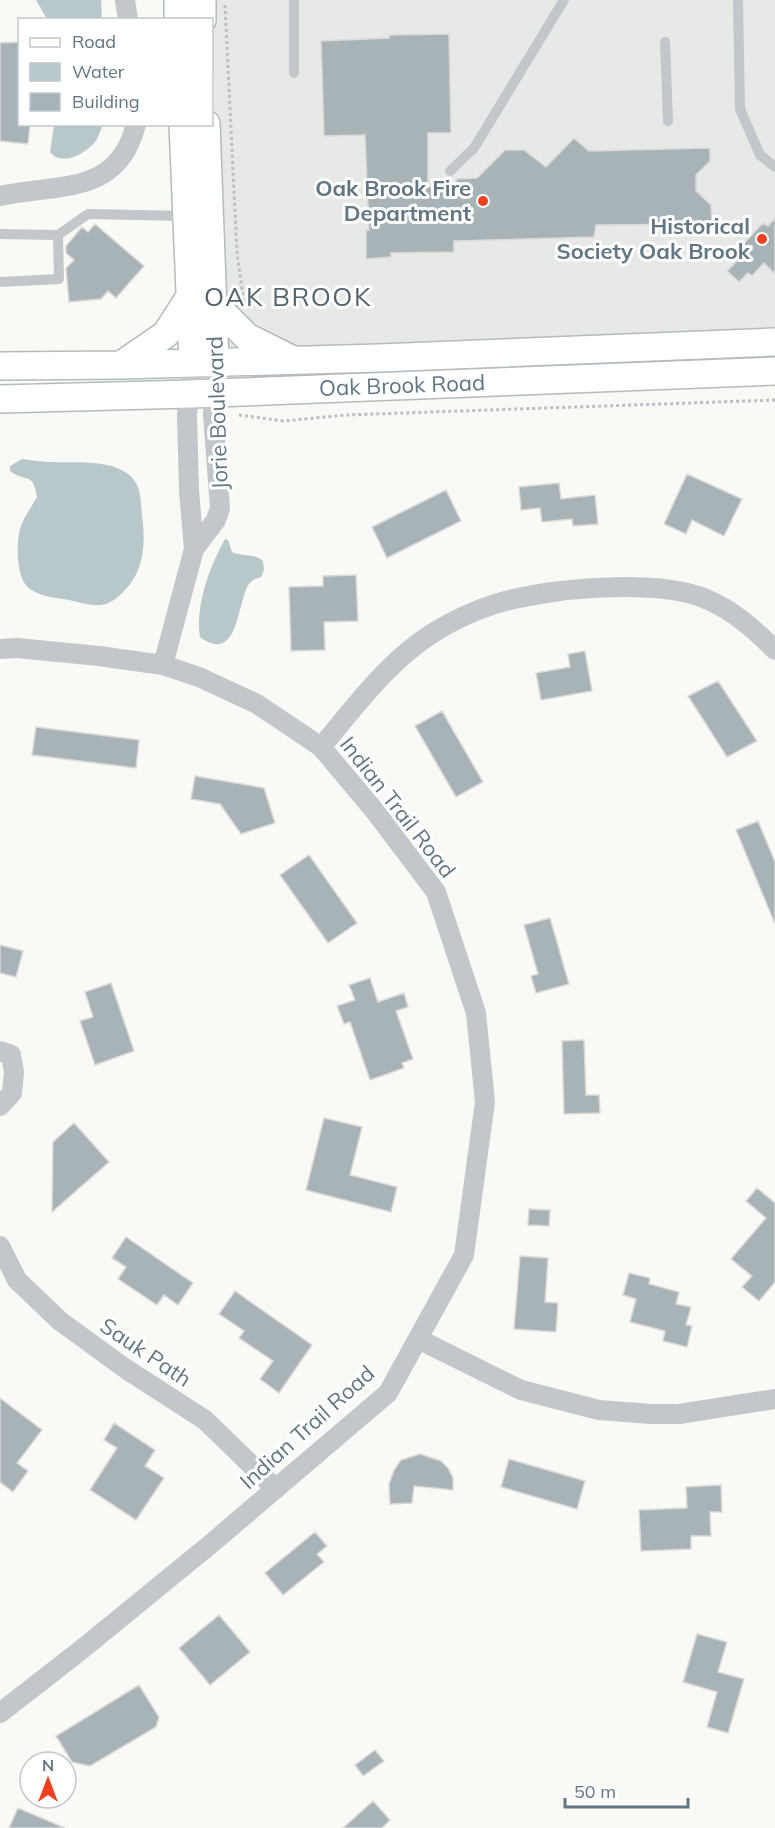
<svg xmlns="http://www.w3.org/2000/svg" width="775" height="1828" viewBox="0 0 775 1828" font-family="Mulish,sans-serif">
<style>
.built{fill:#e7e9e7}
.water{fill:#b8c7ca}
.building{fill:#a8b3b8;stroke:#dbdad8;stroke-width:1.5}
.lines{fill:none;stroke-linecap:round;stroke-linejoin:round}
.secondary-casing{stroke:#b3bbbf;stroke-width:30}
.path{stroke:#bbbfc2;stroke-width:3;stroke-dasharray:3 3;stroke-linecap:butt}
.service{stroke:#c1c7ca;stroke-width:10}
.minor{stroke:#c1c7ca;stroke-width:20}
.secondary{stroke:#fff;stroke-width:27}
.poi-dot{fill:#f0401f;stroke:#fff;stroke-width:2}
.labels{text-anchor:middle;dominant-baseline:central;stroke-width:6;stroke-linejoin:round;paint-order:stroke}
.poi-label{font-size:22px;font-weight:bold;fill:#627783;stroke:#fff;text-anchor:end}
.street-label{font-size:22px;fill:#627783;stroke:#fff}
.quarter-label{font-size:26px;letter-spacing:1.5px;fill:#54646e;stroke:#fff}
</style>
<rect width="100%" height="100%" fill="#f9f9f6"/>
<path class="built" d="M 211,0 L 775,0 L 775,332 L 221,355 Z"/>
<path class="water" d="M 36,0 L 101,0 L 102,19 L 47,19 Z
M 54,125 L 54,124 L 103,125 C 101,129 99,134 97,139 C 89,152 62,168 50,152 Z
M 22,459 C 32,460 43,462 53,462 C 77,463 125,458 137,485 C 141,493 141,506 142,516 C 146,546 144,574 120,595 C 115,600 108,604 101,605 C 90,606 79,602 69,600 C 57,598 41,597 30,589 C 16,580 16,544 20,529 C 23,518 31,508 37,497 C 33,471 26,483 10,471 L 10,466 Z
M 225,539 L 228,540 L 232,552 C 243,557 254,553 263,561 L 264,570 L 261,577 C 256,579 252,579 249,584 C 237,600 239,666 200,637 C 195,606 210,566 225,539 Z"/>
<path class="building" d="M 449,34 L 451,133 L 428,133 L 428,187 L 456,186 L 456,179 L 477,178 L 505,150 L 524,150 L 546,167 L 574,138 L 589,151 L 710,148 L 710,161 L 696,175 L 696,191 L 711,205 L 712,224 L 596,225 L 594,237 L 454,241 L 454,252 L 391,253 L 391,257 L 366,259 L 366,230 L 369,230 L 365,135 L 324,136 L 321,41 L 389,38 L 390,35 Z
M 20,42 L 20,124 L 30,124 L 28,144 L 0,141 L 0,43 Z
M 775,218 L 775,274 L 764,263 L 752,276 L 748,273 L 739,282 L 727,271 L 736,262 L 731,257 L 763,223 L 768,226 Z
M 95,224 L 144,266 L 116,298 L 108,291 L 101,299 L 69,302 L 66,268 L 74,260 L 66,253 L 66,246 L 82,227 L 88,232 Z
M 687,474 L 742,499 L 724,536 L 692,520 L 686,534 L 664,524 Z
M 559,483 L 561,499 L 595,495 L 598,524 L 573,526 L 572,519 L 542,522 L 540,508 L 521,510 L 519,487 Z
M 446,490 L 461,521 L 387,558 L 372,527 Z
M 356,575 L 358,621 L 324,622 L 325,650 L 291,651 L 289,587 L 323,586 L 323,576 Z
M 585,651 L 592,691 L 541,700 L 536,673 L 570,667 L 568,654 Z
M 718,681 L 757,741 L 727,757 L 688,696 Z
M 442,711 L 483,782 L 456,797 L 415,726 Z
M 36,727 L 139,740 L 136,768 L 32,755 Z
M 195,776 L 264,788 L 275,823 L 241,834 L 220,804 L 191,799 Z
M 758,821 L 775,862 L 775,924 L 736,830 Z
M 309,855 L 357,923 L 328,943 L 280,875 Z
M 550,918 L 569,984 L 536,993 L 531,976 L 538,974 L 524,925 Z
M 0,945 L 23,951 L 16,977 L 0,973 Z
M 370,978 L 378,1002 L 404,993 L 408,1007 L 396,1011 L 413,1059 L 402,1063 L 404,1068 L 370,1080 L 350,1022 L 344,1024 L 337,1006 L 355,1000 L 349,985 Z
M 111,983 L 134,1051 L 95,1065 L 80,1021 L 93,1017 L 85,992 Z
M 584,1040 L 586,1095 L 599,1095 L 600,1113 L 564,1114 L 562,1041 Z
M 324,1118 L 362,1127 L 350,1175 L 397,1187 L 391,1212 L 306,1190 Z
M 74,1123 L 109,1162 L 52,1212 L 53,1142 Z
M 757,1188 L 775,1203 L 775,1282 L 759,1301 L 742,1287 L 752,1276 L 731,1259 L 766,1218 L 746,1201 Z
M 529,1209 L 550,1210 L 549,1226 L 528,1225 Z
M 126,1237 L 193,1283 L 178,1305 L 164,1295 L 157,1305 L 118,1279 L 126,1267 L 112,1258 Z
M 520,1256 L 548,1258 L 545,1302 L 558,1303 L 556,1332 L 514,1329 Z
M 629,1273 L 650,1278 L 649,1284 L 679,1292 L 676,1304 L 691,1307 L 686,1325 L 692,1326 L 687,1347 L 663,1341 L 665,1331 L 630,1322 L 636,1299 L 623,1295 Z
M 235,1291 L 312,1345 L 279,1393 L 260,1379 L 273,1361 L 239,1338 L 244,1331 L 219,1314 Z
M 0,1398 L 42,1430 L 17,1463 L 28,1471 L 13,1492 L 0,1482 Z
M 114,1423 L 155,1450 L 145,1466 L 164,1478 L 136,1520 L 90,1490 L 117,1448 L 104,1440 Z
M 420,1454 L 441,1461 L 448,1468 L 453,1478 L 453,1490 L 414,1486 L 412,1503 L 390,1504 L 389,1484 L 394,1470 L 401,1460 Z
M 509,1459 L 585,1481 L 577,1509 L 501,1487 Z
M 721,1485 L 722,1512 L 710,1512 L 711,1536 L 691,1536 L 691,1549 L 641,1551 L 639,1510 L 687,1508 L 686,1487 Z
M 315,1532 L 327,1546 L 317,1554 L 324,1562 L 283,1595 L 265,1573 Z
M 219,1615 L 250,1652 L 210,1685 L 179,1648 Z
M 697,1634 L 727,1642 L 718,1672 L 744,1679 L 728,1733 L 707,1727 L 717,1692 L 683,1682 Z
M 139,1685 L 159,1717 L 156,1727 L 90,1766 L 72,1762 L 56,1736 Z
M 375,1750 L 384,1761 L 363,1776 L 355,1765 Z
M 373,1801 L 390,1820 L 382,1828 L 343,1828 Z
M 18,1808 L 65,1828 L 9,1828 Z"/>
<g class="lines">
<g class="secondary-casing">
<path id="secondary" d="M 178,0 L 178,20
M 202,0 L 202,20
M 183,124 L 193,363
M 206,124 L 215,363
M 213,303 L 247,337 L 291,359
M 121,365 L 166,334 L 191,295
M 0,366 L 121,365 L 379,358 L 775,342
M 0,399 L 190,394 L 775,371"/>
</g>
<path class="path" d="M 225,5 L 237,253 L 244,303
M 239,415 L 284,421 L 346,415 L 775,400"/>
<path class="service" d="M 738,0 L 740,109 L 760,155 L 775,167
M 665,42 L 668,121
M 294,73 L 294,0
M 450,171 L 474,148 L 564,0
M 0,234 L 58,235 L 88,214 L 186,216
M 0,282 L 59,279 L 58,235"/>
<path class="minor" d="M 125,0 L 128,20
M 0,196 C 58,183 118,197 136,124
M 194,549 L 216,520 L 220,508 L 213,414 L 215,363
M 0,649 L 17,648 L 99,656 L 163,665 L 199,677 L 257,704 L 321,747 L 374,810 L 436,892 L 476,1013 L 485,1102 L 464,1255 L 388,1393 L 212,1543 L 81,1650 L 0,1713
M 163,665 L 194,549 L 189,491 L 187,414 L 193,363
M 321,747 C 355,707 388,661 433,633 C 452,621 473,611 495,604 C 547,588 656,578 706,599 C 733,610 755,630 775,650
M 0,1051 L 11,1055 L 14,1072 L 12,1093 L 0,1106
M 0,1246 L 17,1280 L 60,1321 L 126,1369 L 205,1420 L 276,1489
M 418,1339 L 521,1390 L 599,1410 L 651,1414 L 679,1414 L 775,1399"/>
<use href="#secondary" class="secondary"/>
</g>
<g class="poi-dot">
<circle cx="483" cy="201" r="6"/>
<circle cx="762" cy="239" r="6"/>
</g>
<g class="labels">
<g class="poi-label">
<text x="471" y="188">Oak Brook Fire<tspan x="471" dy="25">Department</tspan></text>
<text x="750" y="226">Historical<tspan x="750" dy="25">Society Oak Brook</tspan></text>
</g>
<g class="street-label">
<text transform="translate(402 385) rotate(-2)">Oak Brook Road</text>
<text transform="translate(217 413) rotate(-92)">Jorie Boulevard</text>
<text transform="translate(398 807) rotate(52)">Indian Trail Road</text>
<text transform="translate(146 1352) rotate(34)">Sauk Path</text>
<text transform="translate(307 1427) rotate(-42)">Indian Trail Road</text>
</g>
<g class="quarter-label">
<text x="288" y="296">OAK BROOK</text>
</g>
</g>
<rect x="18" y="18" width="195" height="108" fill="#ffffff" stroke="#c0c9cd" stroke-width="1.5"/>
<rect x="30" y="38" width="30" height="9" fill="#ffffff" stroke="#c0c9cd" stroke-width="1.5"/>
<text x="72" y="48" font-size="18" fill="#627783">Road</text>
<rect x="30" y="63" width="30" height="18" fill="#b8c7ca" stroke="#c0c9cd" stroke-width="1.5"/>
<text x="72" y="78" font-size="18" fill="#627783">Water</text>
<rect x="30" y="93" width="30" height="18" fill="#a8b3b8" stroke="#c0c9cd" stroke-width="1.5"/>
<text x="72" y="108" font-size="18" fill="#627783">Building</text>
<g transform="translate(48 1780)"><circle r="28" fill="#ffffff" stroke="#c0c9cd" stroke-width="1.5"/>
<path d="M0-4.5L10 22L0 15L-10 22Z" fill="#f0401f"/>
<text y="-9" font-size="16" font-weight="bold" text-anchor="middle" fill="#627783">N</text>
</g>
<path d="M565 1798v9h123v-9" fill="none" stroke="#627783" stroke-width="3"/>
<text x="574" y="1798" font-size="18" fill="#627783" stroke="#ffffff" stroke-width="4.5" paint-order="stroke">50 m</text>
</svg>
